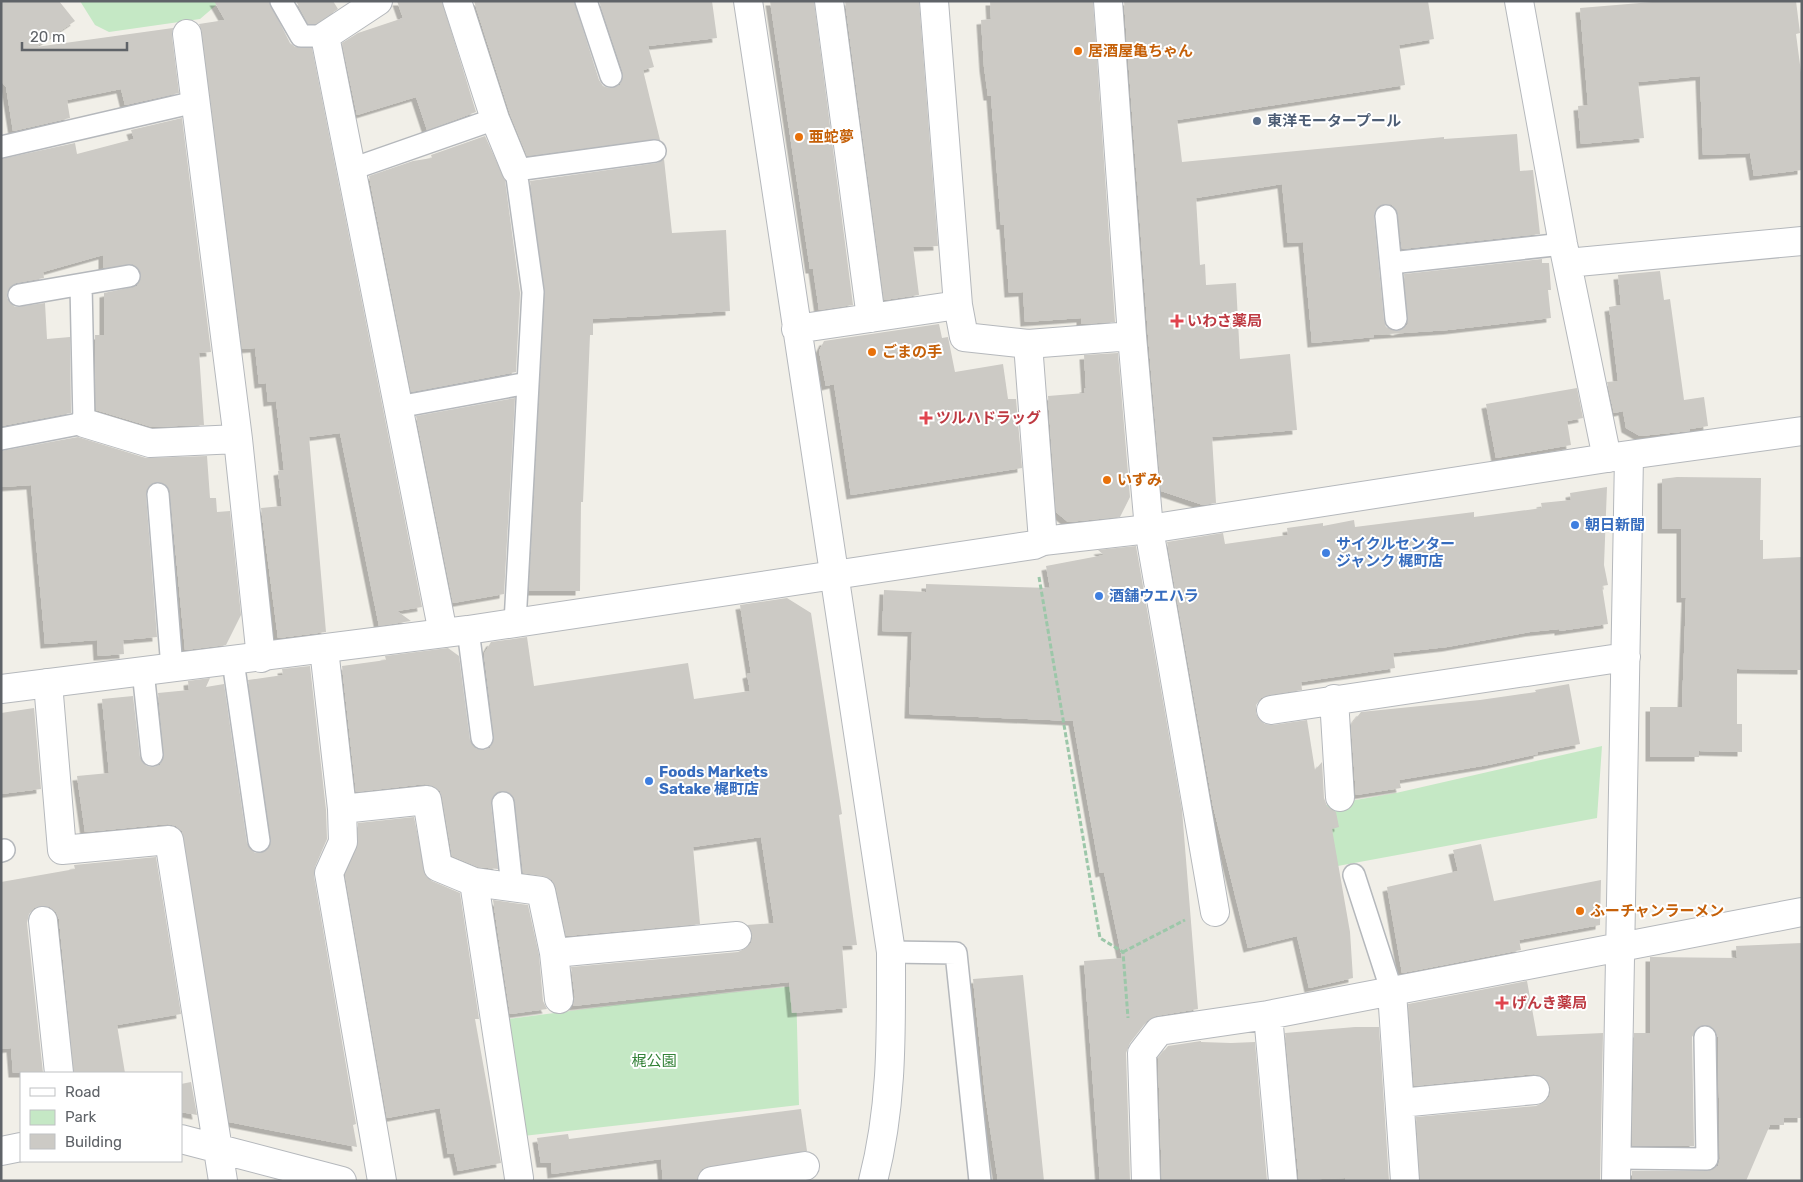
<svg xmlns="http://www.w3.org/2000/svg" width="1803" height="1182" viewBox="0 0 1803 1182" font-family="Rubik,'Noto Sans JP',sans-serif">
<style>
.green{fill:#c5e8c5}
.building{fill:#cccac5;filter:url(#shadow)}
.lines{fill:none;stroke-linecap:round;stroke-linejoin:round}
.service-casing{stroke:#b5b8bc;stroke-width:24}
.minor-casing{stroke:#b5b8bc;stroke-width:30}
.tertiary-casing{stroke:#b5b8bc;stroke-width:30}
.path{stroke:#9cc7a9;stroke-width:3;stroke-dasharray:5 2.5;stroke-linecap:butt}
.service{stroke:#fff;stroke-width:21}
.minor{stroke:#fff;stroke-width:28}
.tertiary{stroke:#fff;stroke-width:28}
.food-dot{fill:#e8710a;stroke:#fff;stroke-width:2}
.service-dot{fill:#5c6f8a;stroke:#fff;stroke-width:2}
.health-dot{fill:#e0444e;stroke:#fff;stroke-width:2}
.shop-dot{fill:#3f7fe0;stroke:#fff;stroke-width:2}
.labels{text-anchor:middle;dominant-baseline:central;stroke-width:4;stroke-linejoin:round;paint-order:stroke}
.food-label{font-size:15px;font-weight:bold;fill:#c56008;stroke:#fff;text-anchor:start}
.service-label{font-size:15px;font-weight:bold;fill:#4e5e75;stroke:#fff;text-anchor:start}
.health-label{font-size:15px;font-weight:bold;fill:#be3a42;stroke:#fff;text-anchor:start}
.shop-label{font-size:15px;font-weight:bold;fill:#366cbe;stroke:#fff;text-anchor:start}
.park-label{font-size:15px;fill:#348238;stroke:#fff}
</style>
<defs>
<filter id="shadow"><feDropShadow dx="-4.5" dy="4.5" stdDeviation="0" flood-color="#0004"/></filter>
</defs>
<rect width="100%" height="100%" fill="#f1efe8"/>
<path class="green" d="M 80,1 L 221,1 L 200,19 L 109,32 L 95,25 Z
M 1602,746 L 1597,818 L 1289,875 L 1280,813 L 1396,793 Z
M 796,986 L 799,1105 L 523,1136 L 508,1019 L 647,1001 Z"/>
<path class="building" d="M 1,1 L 59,1 L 75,21 L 36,47 L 173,28 L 172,36 L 179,93 L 125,105 L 121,89 L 67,100 L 70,118 L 13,131 L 6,87 L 1,81 Z
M 214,1 L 269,1 L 290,43 L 295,47 L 312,48 L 422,607 L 397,611 L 411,621 L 379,626 L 340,433 L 309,437 L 326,632 L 278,638 L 261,508 L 282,506 L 278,471 L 284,470 L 276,401 L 268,402 L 266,383 L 259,384 L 255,348 L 242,349 L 202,32 L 199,24 L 225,20 Z
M 296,1 L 333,1 L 338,9 L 316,24 L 308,24 Z
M 397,1 L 442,1 L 476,112 L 427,130 L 416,97 L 357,115 L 342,43 L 358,33 L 403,18 Z
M 474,1 L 574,1 L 599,80 L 603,86 L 609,88 L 620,85 L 623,73 L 599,1 L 712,1 L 717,38 L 648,46 L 654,67 L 643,70 L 660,140 L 653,139 L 527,156 L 510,114 Z
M 770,1 L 814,1 L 853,305 L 819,310 L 813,269 L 810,269 Z
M 845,1 L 919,1 L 938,246 L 913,247 L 919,295 L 884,300 Z
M 990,1 L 1093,1 L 1115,322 L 1081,324 L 1081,318 L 1025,322 L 1023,292 L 1009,293 L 1004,225 L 1001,225 L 991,96 L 988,96 L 984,67 L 981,20 L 991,19 Z
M 1124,1 L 1428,1 L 1434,39 L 1399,45 L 1405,85 L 1177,120 L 1182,162 L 1444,137 L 1444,139 L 1517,134 L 1520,171 L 1533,170 L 1540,234 L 1402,249 L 1396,209 L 1391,204 L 1379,206 L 1375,210 L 1374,217 L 1384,320 L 1386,327 L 1397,331 L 1403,329 L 1408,324 L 1404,274 L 1542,259 L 1542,263 L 1549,263 L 1551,290 L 1548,290 L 1551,318 L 1448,330 L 1374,335 L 1374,337 L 1312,343 L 1303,242 L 1288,243 L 1282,184 L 1196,198 L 1200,265 L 1205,264 L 1206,285 L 1236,283 L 1240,359 L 1290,354 L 1297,430 L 1212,437 L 1216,503 L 1203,505 L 1161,491 L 1148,335 Z
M 1664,1 L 1796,1 L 1800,33 L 1796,34 L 1802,80 L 1802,170 L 1754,176 L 1750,153 L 1703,155 L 1700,76 L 1638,82 L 1644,138 L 1581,144 L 1578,106 L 1588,105 L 1580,8 Z
M 182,118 L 211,352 L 199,353 L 204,425 L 152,427 L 96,410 L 95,335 L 104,335 L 104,293 L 137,286 L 141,274 L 138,268 L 133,264 L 103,268 L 103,255 L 43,272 L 44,278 L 16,283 L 8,290 L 7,298 L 15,307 L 45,303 L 47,339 L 70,337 L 71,413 L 1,426 L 1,159 L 75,143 L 77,154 L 134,139 L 131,130 Z
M 485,136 L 505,180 L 520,293 L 516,372 L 411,392 L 369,176 L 413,161 L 432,158 L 431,155 Z
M 664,159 L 672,233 L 726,230 L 730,311 L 593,319 L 593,335 L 590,335 L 583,502 L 581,502 L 580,591 L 529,591 L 545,293 L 530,181 L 657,163 Z
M 1660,271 L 1664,300 L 1670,299 L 1684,400 L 1704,397 L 1708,426 L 1690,429 L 1690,431 L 1640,436 L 1626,428 L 1623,411 L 1614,413 L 1607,382 L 1618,381 L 1609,307 L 1621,305 L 1618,275 Z
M 939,324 L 942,338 L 948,337 L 955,372 L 1003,364 L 1008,399 L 1016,399 L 1022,468 L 851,495 L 834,384 L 826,386 L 819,351 L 824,341 Z
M 1118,353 L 1130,497 L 1120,517 L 1068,522 L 1056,512 L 1048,396 L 1085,393 L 1084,388 L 1086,388 L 1084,355 Z
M 1577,388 L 1583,418 L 1567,421 L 1571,445 L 1496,458 L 1486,404 Z
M 515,398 L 504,594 L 453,603 L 416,416 Z
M 78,437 L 146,458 L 207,456 L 210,498 L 216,498 L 217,512 L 230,511 L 241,615 L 226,645 L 185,650 L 170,493 L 168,487 L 157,482 L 151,484 L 146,495 L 157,637 L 123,640 L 124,654 L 98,656 L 97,640 L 45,644 L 31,485 L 2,487 L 1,451 Z
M 1677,477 L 1761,478 L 1760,540 L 1763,540 L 1763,559 L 1802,557 L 1802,670 L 1737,669 L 1737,724 L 1742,724 L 1742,752 L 1699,751 L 1699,757 L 1650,757 L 1650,707 L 1682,707 L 1686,598 L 1681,598 L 1681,529 L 1662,529 L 1662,479 Z
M 1607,487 L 1604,565 L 1608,585 L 1602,586 L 1608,624 L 1559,631 L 1559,629 L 1530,632 L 1447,647 L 1393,653 L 1395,668 L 1301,682 L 1302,690 L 1269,695 L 1261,698 L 1256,705 L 1256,713 L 1259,719 L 1265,724 L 1273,725 L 1307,720 L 1315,770 L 1322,762 L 1324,798 L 1327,806 L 1336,812 L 1339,827 L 1332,829 L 1350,932 L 1353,978 L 1309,988 L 1297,936 L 1248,948 L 1213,806 L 1167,542 L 1223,533 L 1225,544 L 1288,535 L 1287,528 L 1323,523 L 1323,526 L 1354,520 L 1355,527 L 1474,512 L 1474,517 L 1542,508 L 1541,503 L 1571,500 L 1570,493 Z
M 1136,546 L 1182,810 L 1198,1009 L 1156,1016 L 1147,1021 L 1130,1043 L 1126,1053 L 1130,1181 L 1100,1181 L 1084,961 L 1122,958 L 1104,872 L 1100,873 L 1073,721 L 909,714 L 912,632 L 882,631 L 884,590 L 926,592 L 926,584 L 1050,588 L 1046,566 L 1104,555 L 1098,550 Z
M 787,598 L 811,613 L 842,814 L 839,815 L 857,945 L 842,946 L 847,1008 L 792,1013 L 789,982 L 573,1006 L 575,997 L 571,967 L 738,952 L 746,948 L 751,943 L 753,935 L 747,925 L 774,923 L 761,837 L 693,847 L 700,924 L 566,936 L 556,888 L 552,880 L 543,876 L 523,873 L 515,802 L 508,792 L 496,793 L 491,804 L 498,869 L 478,867 L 452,856 L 442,797 L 440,791 L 433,786 L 425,784 L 356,792 L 342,666 L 386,660 L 385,656 L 448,648 L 459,656 L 470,740 L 477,749 L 484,750 L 490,748 L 494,737 L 484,654 L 491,642 L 527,637 L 534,686 L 688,663 L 694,699 L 750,691 L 747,674 L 751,673 L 740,605 Z
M 310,666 L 326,810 L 327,839 L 315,867 L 314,876 L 356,1124 L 353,1125 L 357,1147 L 229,1122 L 182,831 L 176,826 L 168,824 L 85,832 L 77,776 L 109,773 L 102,699 L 133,696 L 140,757 L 147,766 L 154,767 L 160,765 L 164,754 L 158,693 L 189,690 L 188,681 L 210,678 L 206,687 L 224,684 L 247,843 L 255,853 L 266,851 L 270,846 L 271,839 L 248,680 L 283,675 L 282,669 Z
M 1569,684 L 1580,744 L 1538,752 L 1538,754 L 1488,765 L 1399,780 L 1401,788 L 1356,795 L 1351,725 L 1361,712 L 1480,700 L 1536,692 L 1535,690 Z
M 34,708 L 41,789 L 1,794 L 1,713 Z
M 414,817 L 426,876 L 432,881 L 460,893 L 479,1019 L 475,1019 L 501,1163 L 458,1171 L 454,1153 L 448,1154 L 440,1108 L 387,1118 L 345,875 L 357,848 L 358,823 Z
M 1481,844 L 1494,901 L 1601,880 L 1600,925 L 1519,940 L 1521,950 L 1402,973 L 1387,887 L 1458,871 L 1453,850 Z
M 156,857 L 181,1014 L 117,1025 L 125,1073 L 74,1073 L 59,919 L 56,912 L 50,907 L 41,906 L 34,908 L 29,914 L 27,923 L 43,1073 L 13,1073 L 11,1048 L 1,1049 L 1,882 L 75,869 L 74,865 Z
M 493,900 L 528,905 L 539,955 L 543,1001 L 547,1009 L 510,1014 Z
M 1802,943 L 1802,1118 L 1784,1118 L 1784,1125 L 1770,1125 L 1746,1181 L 1632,1181 L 1632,1171 L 1707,1171 L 1718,1166 L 1720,1159 L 1718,1037 L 1715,1030 L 1705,1025 L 1698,1027 L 1692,1037 L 1694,1146 L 1632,1146 L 1634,1033 L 1650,1033 L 1650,957 L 1737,958 L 1736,946 Z
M 1023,975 L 1044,1181 L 998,1181 L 985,1095 L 973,979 Z
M 1527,981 L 1537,1036 L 1603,1033 L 1600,1181 L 1420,1181 L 1416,1117 L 1536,1106 L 1544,1102 L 1549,1097 L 1551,1089 L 1547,1081 L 1541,1076 L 1534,1074 L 1414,1086 L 1408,1004 Z
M 1355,1027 L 1379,1027 L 1389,1181 L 1345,1181 L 1345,1178 L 1299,1180 L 1285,1033 Z
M 1201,1041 L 1201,1042 L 1231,1043 L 1255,1042 L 1267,1181 L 1162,1181 L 1158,1058 L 1168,1046 Z
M 191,1082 L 197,1115 L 181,1112 L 181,1084 Z
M 801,1109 L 807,1151 L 710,1166 L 702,1169 L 697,1181 L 663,1181 L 661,1159 L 552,1174 L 551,1163 L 541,1163 L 537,1138 L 568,1134 L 569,1139 Z"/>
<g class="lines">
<g class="service-casing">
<path id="service" d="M 281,1 L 301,36 L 325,36
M 586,1 L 611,76
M 1,147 L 195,102
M 352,169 L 495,119
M 1386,216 L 1396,319
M 1391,263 L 1563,244
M 19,295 L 129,276
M 398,407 L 528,383
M 1,439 L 84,423 L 81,285
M 158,494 L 172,668
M 515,623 L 533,292 L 516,170 L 655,151
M 468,630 L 482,738
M 233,661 L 259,841
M 143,671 L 152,755
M 503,803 L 512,887
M 1,851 L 4,850
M 1354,875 L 1392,992
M 891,952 L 956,953 L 980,1181
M 1617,1158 L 1707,1159 L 1705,1037"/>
</g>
<g class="minor-casing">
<path id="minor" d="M 378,1 L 325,36 L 443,633
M 457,1 L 495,119 L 516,170
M 748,1 L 891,952 C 891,1031 893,1104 873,1181
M 829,1 L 871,318
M 934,1 L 958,305 L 964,337 L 1028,344 L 1043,541
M 1519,1 L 1563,244 L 1607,458
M 187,34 L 238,439 L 261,658
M 1567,263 L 1802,241
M 796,329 L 958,305
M 1132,336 L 1149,529 L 1215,912
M 1028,344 L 1132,336 L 1108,1
M 84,423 L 150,443 L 238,439
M 324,649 L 342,809 L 427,800 L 438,867 L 474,882 L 541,891 L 554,953 L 559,999
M 48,683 L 62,850 L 169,840 L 223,1181
M 1334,699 L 1340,797
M 1271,710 L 1626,657
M 342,809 L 343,842 L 329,873 L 382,1181
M 474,882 L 519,1178
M 43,921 L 59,1073
M 554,953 L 737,936
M 1392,992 L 1405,1181
M 1268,1015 L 1283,1181
M 1400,1103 L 1535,1090
M 181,1139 L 342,1181
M 1,1151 L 21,1147
M 712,1181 L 805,1166
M 1146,1181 L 1142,1053 L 1159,1031 L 1268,1015 L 1802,912
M 1616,1181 L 1629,456"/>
</g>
<g class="tertiary-casing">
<path id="tertiary" d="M 1,689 L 468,630 L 1034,545 L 1043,541 L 1149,529 L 1607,458 L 1802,431"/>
</g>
<path class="path" d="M 1039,577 L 1100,938 L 1123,952 L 1128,1018
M 1123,952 L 1185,920"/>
<use href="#service" class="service"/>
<use href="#minor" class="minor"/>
<use href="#tertiary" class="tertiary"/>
</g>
<g class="food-dot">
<circle cx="1078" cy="51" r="5"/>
<circle cx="799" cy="137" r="5"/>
<circle cx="872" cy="352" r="5"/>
<circle cx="1107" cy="480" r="5"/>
<circle cx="1580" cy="911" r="5"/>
</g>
<circle class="service-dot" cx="1257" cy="121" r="5"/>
<g class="health-dot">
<path d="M1174.5 313.5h5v5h5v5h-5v5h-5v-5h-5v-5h5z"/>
<path d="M923.5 410.5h5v5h5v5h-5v5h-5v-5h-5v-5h5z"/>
<path d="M1499.5 995.5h5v5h5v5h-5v5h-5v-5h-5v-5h5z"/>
</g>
<g class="shop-dot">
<circle cx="1575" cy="525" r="5"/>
<circle cx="1326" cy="553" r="5"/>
<circle cx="1099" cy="596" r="5"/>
<circle cx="649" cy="781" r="5"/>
</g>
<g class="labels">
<g class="food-label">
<text x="1088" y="51">居酒屋亀ちゃん</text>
<text x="809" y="137">亜蛇夢</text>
<text x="882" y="352">ごまの手</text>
<text x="1117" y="480">いずみ</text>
<text x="1590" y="911">ふーチャンラーメン</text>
</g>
<g class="service-label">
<text x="1267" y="121">東洋モータープール</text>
</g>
<g class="health-label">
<text x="1187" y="321">いわさ薬局</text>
<text x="936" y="418">ツルハドラッグ</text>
<text x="1512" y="1003">げんき薬局</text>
</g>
<g class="shop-label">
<text x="1585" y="525">朝日新聞</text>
<text x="1336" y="544">サイクルセンター<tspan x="1336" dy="17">ジャンク 梶町店</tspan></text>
<text x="1109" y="596">酒舗ウエハラ</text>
<text x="659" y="772">Foods Markets<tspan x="659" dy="17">Satake 梶町店</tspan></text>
</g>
<g class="park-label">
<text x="654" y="1061">梶公園</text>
</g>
</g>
<rect width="1803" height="1182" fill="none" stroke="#5f6368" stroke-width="5"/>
<rect x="20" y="1072" width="162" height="90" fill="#ffffff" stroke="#bfc1c3"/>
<rect x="30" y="1088" width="25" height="8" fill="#ffffff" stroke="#bfc1c3"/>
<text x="65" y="1097" font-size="15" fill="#5f6368">Road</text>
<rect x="30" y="1110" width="25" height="15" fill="#c5e8c5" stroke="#bfc1c3"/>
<text x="65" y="1122" font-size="15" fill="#5f6368">Park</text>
<rect x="30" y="1134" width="25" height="15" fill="#cccac5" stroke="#bfc1c3"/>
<text x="65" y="1147" font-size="15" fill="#5f6368">Building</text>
<path d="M22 42v8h105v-8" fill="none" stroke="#5f6368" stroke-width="2.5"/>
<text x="30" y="42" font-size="15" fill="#5f6368" stroke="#ffffff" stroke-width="4" paint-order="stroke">20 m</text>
</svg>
